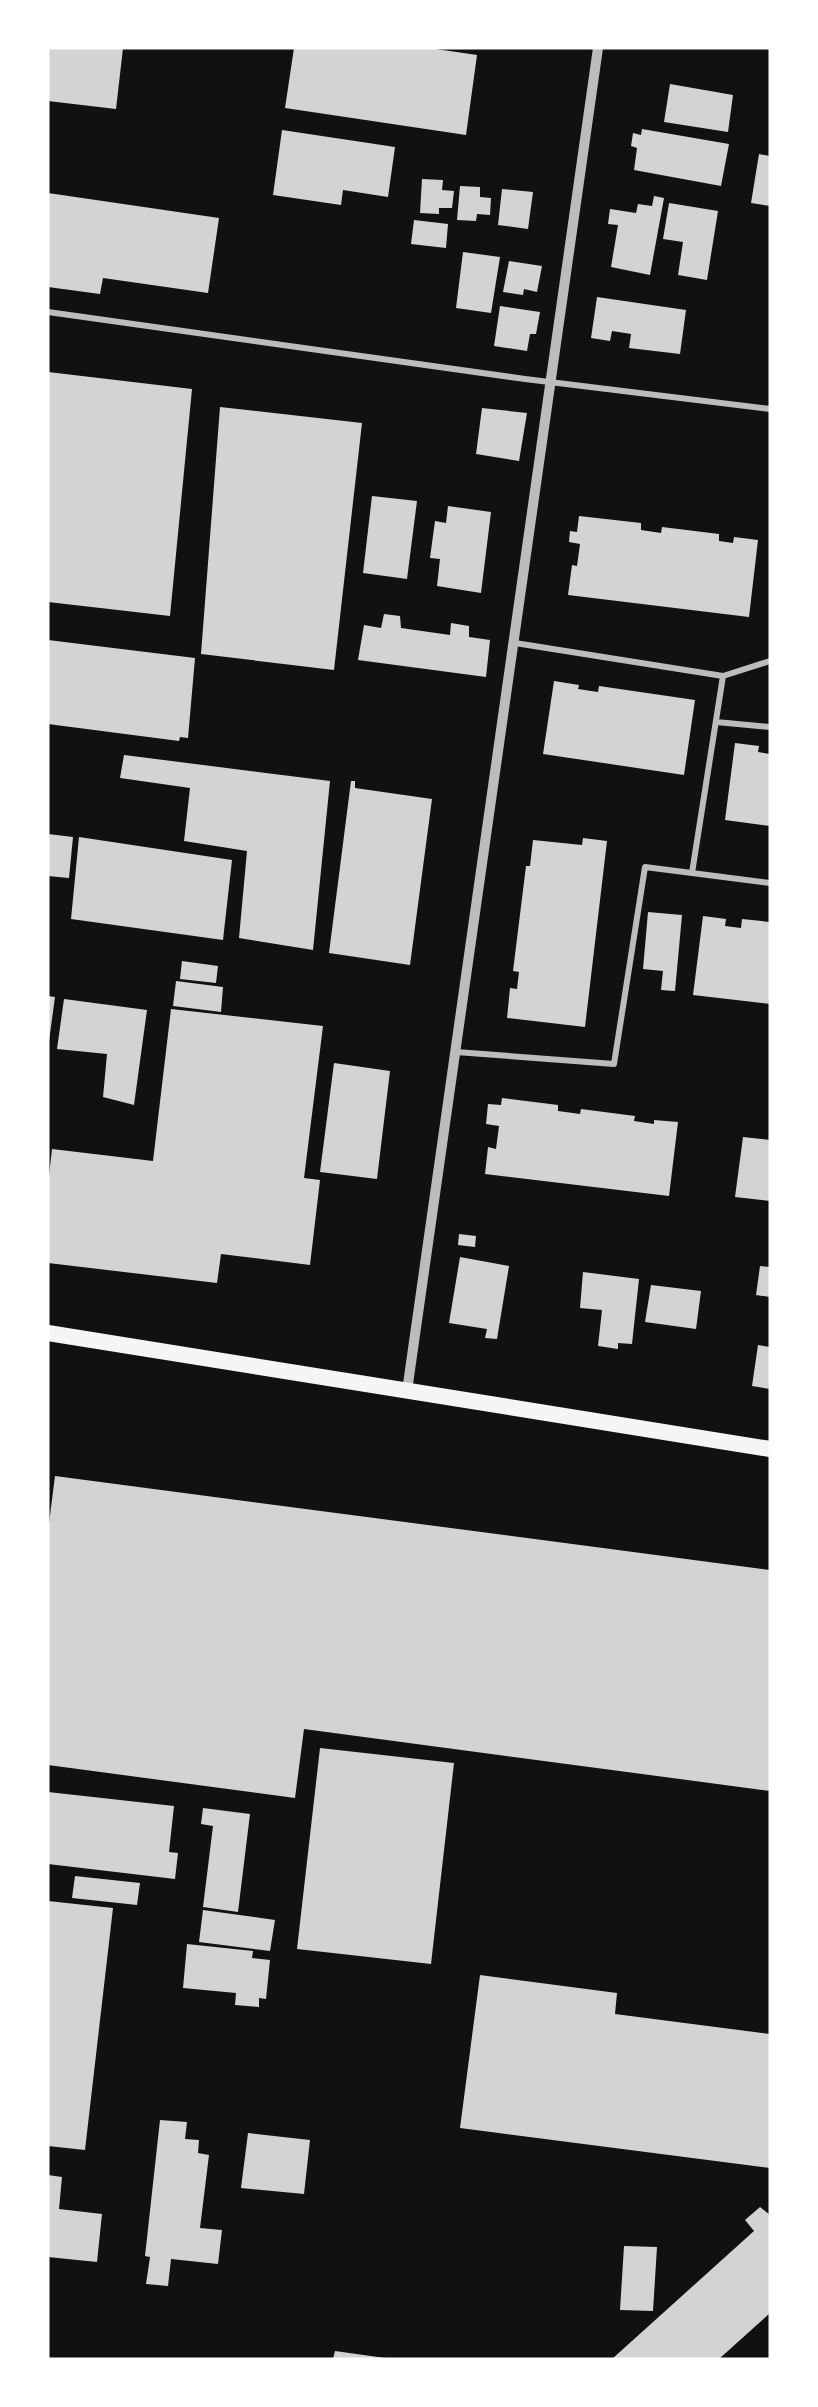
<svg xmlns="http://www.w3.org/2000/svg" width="818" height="2407" viewBox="0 0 818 2407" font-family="Inter,sans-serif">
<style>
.building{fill:#d3d3d3}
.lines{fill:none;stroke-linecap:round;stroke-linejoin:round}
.minor{stroke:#bcbcbc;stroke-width:6}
.tertiary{stroke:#bcbcbc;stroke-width:10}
.trunk{stroke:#f5f5f5;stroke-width:16}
</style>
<rect width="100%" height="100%" fill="#111"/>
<path class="building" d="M 48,48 L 123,48 L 116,109 L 48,101 Z
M 294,48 L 429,48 L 477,55 L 466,135 L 285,108 Z
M 670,84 L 733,95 L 728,132 L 664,122 Z
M 642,129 L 729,144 L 721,186 L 634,170 L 637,148 L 631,146 L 633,133 L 641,135 Z
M 282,130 L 395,147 L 388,197 L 343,190 L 341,205 L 273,195 Z
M 759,154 L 770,156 L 770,206 L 751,203 Z
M 422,179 L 443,180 L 442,190 L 454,191 L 452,208 L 439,208 L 439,214 L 420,213 Z
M 460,186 L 480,187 L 480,197 L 491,198 L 490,215 L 477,214 L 476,221 L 457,220 Z
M 502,189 L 533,192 L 528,229 L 498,225 Z
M 48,193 L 219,218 L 208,293 L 103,278 L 100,294 L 48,287 Z
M 654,196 L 664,198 L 650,275 L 611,267 L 618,225 L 608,224 L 610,209 L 636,213 L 638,204 L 652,206 Z
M 669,203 L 718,211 L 707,280 L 678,275 L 683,242 L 663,239 Z
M 414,220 L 448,224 L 446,248 L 411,244 Z
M 463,252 L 500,257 L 491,313 L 456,308 Z
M 509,261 L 542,266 L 537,292 L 524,289 L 523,295 L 503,292 Z
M 597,297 L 686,310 L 680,354 L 629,348 L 631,334 L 612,331 L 610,341 L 591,338 Z
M 500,306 L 540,312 L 536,334 L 530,334 L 527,351 L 494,346 Z
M 48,372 L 192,389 L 170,616 L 48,602 Z
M 220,407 L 362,423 L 334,670 L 201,654 Z
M 482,408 L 527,413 L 519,461 L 476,454 Z
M 372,496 L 417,501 L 407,579 L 363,573 Z
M 448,506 L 491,512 L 481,593 L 437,586 L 440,559 L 430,558 L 435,521 L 446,523 Z
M 579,516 L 641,523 L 641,530 L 661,533 L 662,527 L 719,534 L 719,541 L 733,543 L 734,537 L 758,540 L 749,617 L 568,595 L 572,565 L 577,566 L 580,544 L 569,542 L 570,531 L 577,532 Z
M 384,614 L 400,616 L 401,628 L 450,635 L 451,623 L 469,626 L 469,637 L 490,640 L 486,677 L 358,660 L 364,625 L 381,628 Z
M 48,640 L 195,658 L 188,738 L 180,737 L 179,741 L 48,724 Z
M 554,681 L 579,685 L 578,689 L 598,692 L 599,686 L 695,700 L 684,775 L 543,754 Z
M 735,743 L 759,746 L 758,752 L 770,754 L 770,826 L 725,820 Z
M 124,755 L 330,781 L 313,950 L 239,938 L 247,851 L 184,841 L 190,788 L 120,778 Z
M 351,781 L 355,781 L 355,788 L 432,799 L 410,965 L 329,953 Z
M 48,834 L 73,837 L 69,878 L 48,876 Z
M 79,837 L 232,860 L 223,940 L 71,919 Z
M 583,838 L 607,841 L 585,1027 L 507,1018 L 510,988 L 517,989 L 519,972 L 513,971 L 526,866 L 530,866 L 533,840 L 582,845 Z
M 648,912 L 682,915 L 675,991 L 661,990 L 663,971 L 643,969 Z
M 703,916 L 726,919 L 725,926 L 741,928 L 742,919 L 770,922 L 770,1004 L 693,995 Z
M 182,961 L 218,966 L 216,983 L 180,979 Z
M 176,981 L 223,987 L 221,1012 L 173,1006 Z
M 48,996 L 55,997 L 49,1041 L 48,1041 Z
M 64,999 L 147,1010 L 134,1105 L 103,1097 L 107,1054 L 57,1049 Z
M 171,1009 L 323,1026 L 304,1178 L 320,1180 L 310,1265 L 221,1254 L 217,1283 L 48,1263 L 48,1184 L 52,1149 L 153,1161 Z
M 334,1063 L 390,1071 L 377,1179 L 320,1172 Z
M 502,1098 L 558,1105 L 558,1111 L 580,1114 L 581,1109 L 635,1116 L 634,1121 L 654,1124 L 654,1120 L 678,1122 L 669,1196 L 485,1174 L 488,1147 L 496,1149 L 499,1126 L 486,1124 L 488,1104 L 501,1105 Z
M 743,1137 L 770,1140 L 770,1201 L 735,1197 Z
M 459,1234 L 476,1236 L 475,1247 L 458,1245 Z
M 460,1257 L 509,1266 L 497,1339 L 485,1338 L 487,1329 L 449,1323 Z
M 760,1266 L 770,1267 L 770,1297 L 756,1295 Z
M 583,1272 L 639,1279 L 632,1344 L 618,1343 L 618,1349 L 598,1346 L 602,1310 L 580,1308 Z
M 651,1285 L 701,1291 L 696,1329 L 645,1322 Z
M 758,1345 L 770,1347 L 770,1389 L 752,1386 Z
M 55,1476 L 770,1570 L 770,1791 L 304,1729 L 295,1798 L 48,1765 L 48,1531 Z
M 320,1748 L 454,1763 L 431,1964 L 297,1949 Z
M 48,1792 L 174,1806 L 169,1852 L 178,1853 L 175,1879 L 48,1864 Z
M 203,1808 L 250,1814 L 238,1912 L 203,1907 L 213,1826 L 201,1824 Z
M 75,1876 L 140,1883 L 137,1905 L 72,1898 Z
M 48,1901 L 113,1908 L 85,2150 L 48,2146 Z
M 203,1910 L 275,1920 L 270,1951 L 199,1942 Z
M 187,1944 L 253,1951 L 252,1958 L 270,1960 L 266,1999 L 259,1998 L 259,2007 L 235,2005 L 236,1993 L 183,1988 Z
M 480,1975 L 617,1993 L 615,2014 L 770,2034 L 770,2168 L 460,2128 Z
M 160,2120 L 187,2122 L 185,2139 L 199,2140 L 198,2153 L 209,2155 L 200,2228 L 222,2230 L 218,2264 L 171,2259 L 168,2286 L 146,2284 L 150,2257 L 145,2256 Z
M 248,2133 L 310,2140 L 304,2194 L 241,2188 Z
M 48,2175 L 62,2177 L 59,2209 L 102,2214 L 97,2262 L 48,2257 Z
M 760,2207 L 770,2215 L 770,2313 L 719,2359 L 612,2359 L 754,2231 L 745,2220 Z
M 624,2246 L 657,2247 L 653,2311 L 620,2310 Z
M 335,2351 L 385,2358 L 385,2359 L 333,2359 Z"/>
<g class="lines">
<path class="minor" d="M 48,312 L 525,379 L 770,409
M 515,643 L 723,676 L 770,661
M 716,722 L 770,727
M 692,873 L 723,676
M 456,1052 L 614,1064 L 645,867 L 770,883"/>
<path class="tertiary" d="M 407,1391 L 598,48"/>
<path class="trunk" d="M 48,1333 L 770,1449"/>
</g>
<rect width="818" height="2407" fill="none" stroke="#ffffff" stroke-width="99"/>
</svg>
